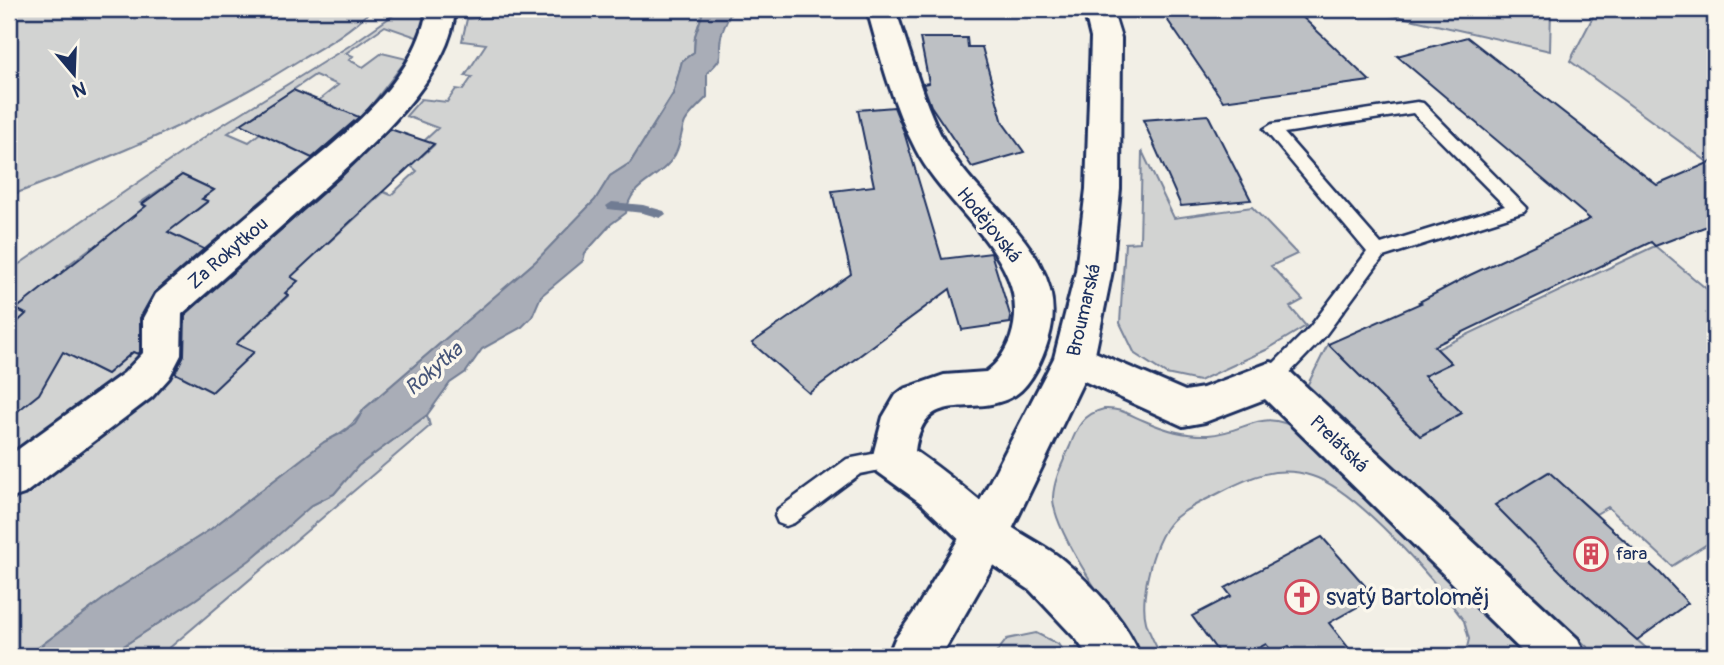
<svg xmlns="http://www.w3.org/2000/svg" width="1724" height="665" viewBox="0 0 1724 665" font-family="Pangolin,sans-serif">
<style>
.green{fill:#d2d3d2;stroke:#768198;stroke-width:2;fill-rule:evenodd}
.water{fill:#a9adb7;stroke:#707b93;stroke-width:2}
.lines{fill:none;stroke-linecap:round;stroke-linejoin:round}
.stream{fill:#707b93;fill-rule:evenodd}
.building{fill:#bdc0c4;stroke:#1b2f5e;stroke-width:2}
.lane-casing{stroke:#1b2f5e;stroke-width:5}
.street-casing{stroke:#1b2f5e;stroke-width:6}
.secondary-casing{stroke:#1b2f5e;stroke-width:6}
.lane{fill:#fbf7ec;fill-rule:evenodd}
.street{fill:#fbf7ec;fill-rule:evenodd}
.secondary{fill:#fbf7ec;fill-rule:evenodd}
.labels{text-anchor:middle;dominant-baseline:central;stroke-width:7;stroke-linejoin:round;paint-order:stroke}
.street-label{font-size:19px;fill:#1b2f5e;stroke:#fbf7ec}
.poi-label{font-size:19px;fill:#1b2f5e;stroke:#fbf7ec;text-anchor:start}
.water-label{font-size:21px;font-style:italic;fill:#465579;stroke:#fbf7ec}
.near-poi-label{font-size:23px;fill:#1b2f5e;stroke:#fbf7ec;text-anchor:start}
</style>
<rect width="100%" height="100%" fill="#f2efe6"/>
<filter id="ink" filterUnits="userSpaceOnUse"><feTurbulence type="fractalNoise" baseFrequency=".0143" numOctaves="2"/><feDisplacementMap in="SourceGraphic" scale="14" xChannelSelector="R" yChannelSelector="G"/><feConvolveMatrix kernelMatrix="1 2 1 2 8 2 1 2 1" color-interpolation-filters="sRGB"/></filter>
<g filter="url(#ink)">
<path class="green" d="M 9,9 L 372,9 C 351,31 324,46 298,61 C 208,118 108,159 9,196 Z
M 402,9 L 430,9 L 430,20 L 422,39 L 385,26 L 346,53 L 353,56 L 349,60 L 363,67 L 382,53 L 407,59 L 359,121 L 144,310 L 81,361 L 107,374 L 143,344 L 148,354 L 9,466 L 9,416 L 12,415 L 20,338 L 9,346 L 9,271 L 222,125 L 349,46 ZM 315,75 L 338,85 L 318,101 L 278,100 ZM 262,110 L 288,122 L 260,133 L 249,142 L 228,133 ZM 182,175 L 214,190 L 202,199 L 207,202 L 197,210 L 191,207 L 147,207 L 140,203 ZM 92,247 L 128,266 L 14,326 L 28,313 L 16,309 L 74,270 L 67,266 Z
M 506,9 L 704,9 L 695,36 L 694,52 L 682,61 L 673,94 L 630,163 L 610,176 L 595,200 L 536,261 L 364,409 C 353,426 342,433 324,442 L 211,529 L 117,589 L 27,656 L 9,656 L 9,491 L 192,353 L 236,344 L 288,296 L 286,292 L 288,276 L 315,239 L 327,244 L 384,192 L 391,195 L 417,171 L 411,166 L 398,164 L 411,152 L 422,156 L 434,145 L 424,141 L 438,128 L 406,116 L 421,99 L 447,102 L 456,89 L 463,90 L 472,77 L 465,76 L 486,44 L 462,41 L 467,19 L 504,16 Z
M 1366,9 L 1551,9 L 1550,51 Z
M 1597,9 L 1715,9 L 1715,160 L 1709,163 L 1570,61 Z
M 1142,151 L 1174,218 L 1252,207 L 1297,254 L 1271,266 L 1303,300 L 1290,307 L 1306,326 L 1266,350 L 1199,381 L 1166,374 L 1135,354 L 1120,323 L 1125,243 L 1140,242 Z
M 1655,246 L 1715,296 L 1715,539 L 1672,566 L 1608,507 L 1596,514 L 1548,472 L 1496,505 L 1570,580 L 1655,656 L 1597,656 L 1307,386 L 1328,344 L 1421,436 L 1462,413 L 1418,371 L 1451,363 L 1437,349 Z
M 1104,409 C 1121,408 1130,415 1145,421 C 1165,430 1186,436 1208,435 C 1250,432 1259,406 1302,431 L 1536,656 L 1465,656 L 1469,639 L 1464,621 C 1435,581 1358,490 1312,476 C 1278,465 1251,476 1221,492 C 1206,500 1188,507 1175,518 C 1154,536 1139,596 1146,622 C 1149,634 1156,645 1161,656 L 1141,656 C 1119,622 1052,533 1053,497 C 1054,479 1063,462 1070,446 C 1077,427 1083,414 1104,409 Z
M 427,415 L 430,426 L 160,656 L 108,656 L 196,599 L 267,546 L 278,533 L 312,505 L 334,494 L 358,466 Z
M 1036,633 L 1058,644 L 1066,656 L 994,656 L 1007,639 Z"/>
<path class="water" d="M 704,9 L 732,9 C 729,18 723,27 721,37 C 717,58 728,53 707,73 L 707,97 C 700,105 690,113 685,122 C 680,134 681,147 673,158 C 657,182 630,182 626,213 L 611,224 L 585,253 L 583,261 L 541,296 L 532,317 L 522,327 L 482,349 L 466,372 L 450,383 L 427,415 L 358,466 L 334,494 L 312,505 L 250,560 L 196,599 L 108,656 L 27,656 L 117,589 L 211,529 L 324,442 L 344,432 L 355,424 L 364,409 L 536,261 L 595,200 L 610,176 L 630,163 L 673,94 L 682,61 L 694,52 L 695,36 Z"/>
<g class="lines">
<path class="stream" d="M 612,202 L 643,205 L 664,211 L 666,214 L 660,218 L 643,213 L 608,209 L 606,206 Z"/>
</g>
<path class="building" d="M 1160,9 L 1294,9 L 1370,81 L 1223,101 Z
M 1467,37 L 1657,185 L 1715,160 L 1715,223 L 1655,246 L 1651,242 L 1434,346 L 1451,363 L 1424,376 L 1462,413 L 1420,436 L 1328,344 L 1421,303 L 1419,302 L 1470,275 L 1590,219 L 1397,56 Z
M 920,38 L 967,38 L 968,47 L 982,47 L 1003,123 L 1024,152 L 972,167 L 931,106 L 923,84 L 929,83 Z
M 293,90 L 359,117 L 312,158 L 241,124 Z
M 894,107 L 904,132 L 942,259 L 991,253 L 1011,318 L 1010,323 L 962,330 L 950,289 L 809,393 L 752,343 L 851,274 L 832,191 L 874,186 L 858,110 Z
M 1208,115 L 1251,200 L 1181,206 L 1143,120 Z
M 390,129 L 434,144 L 291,277 L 298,281 L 285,293 L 288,295 L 236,344 L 254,352 L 212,392 L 175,373 L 184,355 L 185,315 L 343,175 Z
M 182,175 L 214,190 L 202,199 L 208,201 L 168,232 L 204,249 L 154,293 L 140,318 L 140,352 L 138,354 L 133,352 L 107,374 L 63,352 L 39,394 L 9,418 L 9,330 L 26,314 L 16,309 L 146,206 L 142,204 Z
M 1549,472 L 1660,573 L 1688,603 L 1637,640 L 1570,581 L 1495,505 Z
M 1322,537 L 1375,597 L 1329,623 L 1355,656 L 1297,656 L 1289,646 L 1273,653 L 1266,644 L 1244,656 L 1221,656 L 1192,616 L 1231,596 L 1225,588 Z"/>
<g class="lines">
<g class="lane-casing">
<path id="lane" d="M 1417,102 L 1423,103 L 1527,208 L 1524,212 L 1383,257 L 1324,337 L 1278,385 L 1271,387 L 1264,385 L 1261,379 L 1264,373 L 1310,327 L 1367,252 L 1264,129 L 1272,124 ZM 1413,113 L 1505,206 L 1381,244 L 1284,133 Z
M 893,450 L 900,452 L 904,459 L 900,466 L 860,474 L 794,523 L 786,526 L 778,523 L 775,516 L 778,509 L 847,459 Z"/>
</g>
<g class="street-casing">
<path id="street" d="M 427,9 L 455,9 C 451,85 347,167 294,215 C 257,248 220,281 182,314 L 181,355 L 169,378 L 152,397 L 24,494 L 9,499 L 9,456 L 124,373 L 143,353 L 143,318 L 156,294 C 195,260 234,227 274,193 C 330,146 416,86 427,9 Z
M 867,9 L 895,9 C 912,55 923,106 948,148 C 983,207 1072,258 1049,337 C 1044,356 1032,384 1015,395 C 973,421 925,383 915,451 C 946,472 972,495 1000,518 C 1019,535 1044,544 1063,560 C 1093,586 1126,619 1140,656 L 1088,656 L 1077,640 L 1030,590 L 970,550 L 921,503 L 878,472 L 872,459 L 883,417 L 896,395 L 904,389 L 944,375 L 986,372 C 998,363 1006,351 1011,337 C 1035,262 947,211 916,150 C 893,106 880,56 867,9 Z
M 1074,343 L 1185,391 L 1203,388 L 1271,362 L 1285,367 L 1578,639 L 1585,656 L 1527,656 L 1265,399 L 1205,422 L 1183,426 L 1060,370 L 1054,359 L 1060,348 Z"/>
</g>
<g class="secondary-casing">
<path id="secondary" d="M 1084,9 L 1112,9 L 1121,38 L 1120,189 L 1112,271 L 1094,359 L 1002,550 L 941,656 L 888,656 L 895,639 L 915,611 L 970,520 L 1054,358 L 1076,271 L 1086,189 L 1091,38 Z"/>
</g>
<use href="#lane" class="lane"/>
<use href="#street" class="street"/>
<use href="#secondary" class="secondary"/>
</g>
</g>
<defs>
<g id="building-ring" transform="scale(1.75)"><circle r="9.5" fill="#fbf7ec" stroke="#d1495b" stroke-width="1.5"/><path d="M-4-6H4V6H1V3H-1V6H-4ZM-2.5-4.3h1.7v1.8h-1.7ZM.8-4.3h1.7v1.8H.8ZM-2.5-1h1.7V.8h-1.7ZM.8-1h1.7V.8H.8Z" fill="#d1495b"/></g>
<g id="church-ring" transform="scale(1.75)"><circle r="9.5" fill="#fbf7ec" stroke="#d1495b" stroke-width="1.5"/><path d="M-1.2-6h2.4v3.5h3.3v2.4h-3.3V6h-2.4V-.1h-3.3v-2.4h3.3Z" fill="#d1495b"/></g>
</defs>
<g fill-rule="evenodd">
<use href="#building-ring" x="1591" y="554"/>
<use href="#church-ring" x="1302" y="597"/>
</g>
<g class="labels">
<g class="street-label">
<text transform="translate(989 225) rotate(51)">Hodějovská</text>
<text transform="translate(228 253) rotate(-41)">Za Rokytkou</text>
<text transform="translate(1084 310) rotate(-77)">Broumarská</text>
<text transform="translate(1339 444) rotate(44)">Prelátská</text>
</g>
<g class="poi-label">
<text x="1616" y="554">fara</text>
</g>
<g class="water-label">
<text transform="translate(434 369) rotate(-41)">Rokytka</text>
</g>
<g class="near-poi-label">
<text x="1326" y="597">svatý Bartoloměj</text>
</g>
</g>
<rect width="1724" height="665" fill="none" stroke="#fbf7ec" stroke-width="35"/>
<rect x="18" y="18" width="1689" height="630" fill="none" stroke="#1b2f5e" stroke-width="2.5" filter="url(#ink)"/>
<g transform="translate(74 74) rotate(161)" stroke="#fbf7ec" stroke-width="5" paint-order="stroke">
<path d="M0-5L12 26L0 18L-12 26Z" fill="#1b2f5e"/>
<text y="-10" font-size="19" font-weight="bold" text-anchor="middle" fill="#1b2f5e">N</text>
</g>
</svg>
